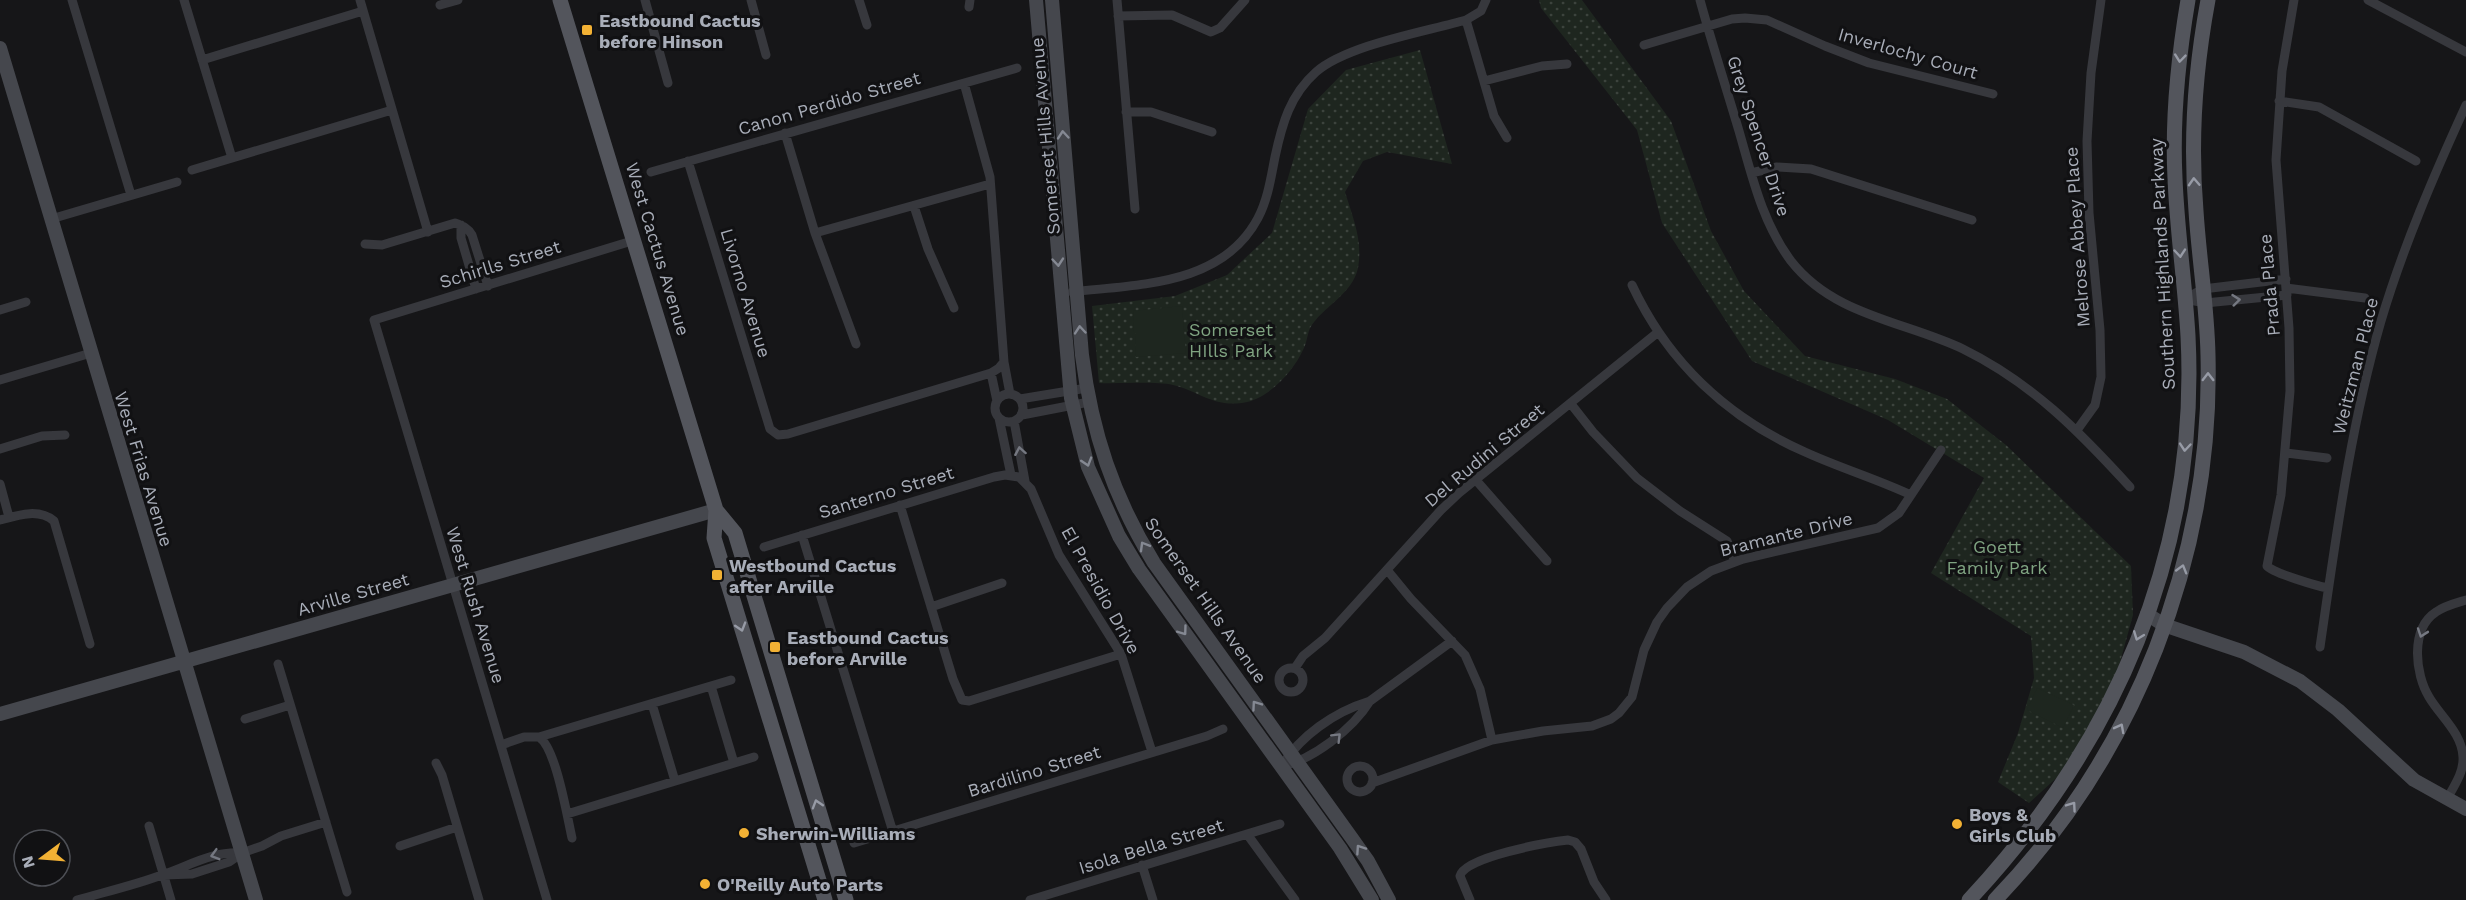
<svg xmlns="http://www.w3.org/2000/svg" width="2466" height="900" viewBox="0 0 2466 900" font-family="'Work Sans',sans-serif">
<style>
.grass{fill:url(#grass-dots)}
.pitch{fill:#1e261f}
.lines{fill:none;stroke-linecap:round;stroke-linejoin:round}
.street{stroke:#37383d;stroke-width:9}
.secondary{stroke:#45474d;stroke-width:14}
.primary{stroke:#53555c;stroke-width:15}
.oneway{stroke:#979ba6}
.oneway2{stroke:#858993}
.oneway3{stroke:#757881}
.poi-dot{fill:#f2b134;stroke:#111113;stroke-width:2}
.labels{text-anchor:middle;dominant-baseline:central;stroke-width:6;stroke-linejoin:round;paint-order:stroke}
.poi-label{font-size:18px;font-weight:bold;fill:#a8adb8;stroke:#111113;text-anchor:start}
.street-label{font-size:18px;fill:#a8adb8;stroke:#111113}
.park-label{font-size:18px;fill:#7fa381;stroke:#111113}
</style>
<defs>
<pattern id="grass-dots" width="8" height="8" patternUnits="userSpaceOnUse" patternTransform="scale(1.5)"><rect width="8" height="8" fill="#1e261f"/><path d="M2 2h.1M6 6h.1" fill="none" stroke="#3c433d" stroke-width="1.8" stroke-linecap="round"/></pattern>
</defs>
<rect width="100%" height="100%" fill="#161618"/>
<path class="grass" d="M 1539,0 L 1582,0 L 1671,121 L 1711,231 L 1744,291 L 1805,356 L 1895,379 L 1947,399 L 2006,445 L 2131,566 L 2133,615 L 2109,702 L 2074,762 L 2029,803 L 1998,782 L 2018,733 L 2034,678 L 2031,636 L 1931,573 L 1984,478 L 1888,420 L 1752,361 L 1662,223 L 1637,130 L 1541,8 Z
M 1420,50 L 1452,164 L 1387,152 L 1363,161 L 1345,192 C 1353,218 1363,241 1358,268 C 1352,295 1323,306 1310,328 C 1307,335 1307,343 1303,350 C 1294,370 1270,397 1247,402 C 1215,409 1199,391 1173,385 C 1155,381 1119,384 1099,383 L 1092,306 L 1175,296 L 1227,275 L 1272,233 L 1308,109 L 1346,70 Z"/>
<path class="pitch" d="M 1182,306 L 1186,353 L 1136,357 L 1135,337 L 1136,334 L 1134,332 L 1133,311 Z
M 2037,688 L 2074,705 L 2063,728 L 2027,710 Z"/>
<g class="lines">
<path class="street" d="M 72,0 L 131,195
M 184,0 L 232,158
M 360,0 L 428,232
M 645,0 L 668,83
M 751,0 L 766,55
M 859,0 L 867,25
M 1117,0 L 1135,209
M 1700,0 C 1712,44 1726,87 1739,131 C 1752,176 1762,222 1791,261 C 1834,316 1904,321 1963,349 C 2032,383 2079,431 2130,487
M 2294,0 L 2282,71 L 2276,160 L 2289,328 L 2290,391 L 2281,495 L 2267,566 C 2273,573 2317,586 2328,588
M 2368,0 L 2466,52
M 440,5 L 458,0
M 969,7 L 970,0
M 1118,16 L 1172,15 L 1211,32 L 1220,28 L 1245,0
M 1466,20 L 1494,116 L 1507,138
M 1644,45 L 1732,19 L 1745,18 L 1767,20 L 1825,46 L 1869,63 L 1993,94
M 202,60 L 363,11
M 1484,81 L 1542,66 L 1567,64
M 2279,101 L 2319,107 L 2416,161
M 1126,112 L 1151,112 L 1212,132
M 785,133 L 815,233 L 856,344
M 688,161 L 770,429 L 778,435 L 788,434 L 991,373 L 999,368 L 1004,362 L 990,177 L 964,83
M 192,170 L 392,110
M 651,172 L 1017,68
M 1751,173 L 1777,167 L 1811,169 L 1972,220
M 914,206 L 928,249 L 954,308
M 51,219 L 177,182
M 461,225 L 461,238 L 476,289
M 815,233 L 990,184
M 365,244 L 382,245 L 455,223 C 463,226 468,228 472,235 L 488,286
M 1632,285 C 1668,362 1728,418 1805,452 C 1840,468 1877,479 1911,495
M 2286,288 L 2365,298
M 1072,292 C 1139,284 1222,286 1258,218 C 1268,199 1271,177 1275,157 C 1282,124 1290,95 1316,72 C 1347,45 1424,32 1466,20 L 1481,11 L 1486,0
M 2185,299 L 2203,289 L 2286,279
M 2185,299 L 2205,303 L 2287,295
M 0,310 L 26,302
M 1004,362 L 1010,394
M 991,373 L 997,401
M 0,380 L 91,353
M995 408a14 14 0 1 1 28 0a14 14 0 1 1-28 0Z
M 1020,399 L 1087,388
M 1571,404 L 1593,432 L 1637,478 L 1680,511 L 1727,541 L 1735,561
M 1022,415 L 1089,402
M 999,418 L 1011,475
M 1014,421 L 1025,481
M 2077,430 L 2095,405 L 2101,377 L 2100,330 L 2089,213 L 2087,141 L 2091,73 L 2101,0
M 0,449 L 42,436 L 65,435
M 2286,453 L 2327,458
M 1475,479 L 1547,561
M 0,484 L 9,517
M 900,505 L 953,679 L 962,700 L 969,701 L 1121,654
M 0,520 C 18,515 39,508 54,521 L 90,644
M 802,535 L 893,832
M 764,547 L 994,477 L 1005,475 L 1019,477 L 1031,489 L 1059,555 L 1121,654 L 1152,752
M 1388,571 L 1411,599 L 1465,655 L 1480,689 L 1492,740
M 931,607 L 1002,583
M 2320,647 C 2336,538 2350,428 2381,321 C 2403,247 2434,175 2466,105
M 278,664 L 347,892
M1279 680a12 12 0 1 1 24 0a12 12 0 1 1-24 0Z
M 1295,668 L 1303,656 L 1325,638 L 1441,510 L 1459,493 L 1657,333
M 711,686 L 734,763
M 652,704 L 675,781
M 245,719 L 290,705
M 539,737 C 556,748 567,816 572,838
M 501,745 L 524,737 L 539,737 L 731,680
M 436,763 L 442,775 L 479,900
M1347 779a13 13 0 1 1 26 0a13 13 0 1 1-26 0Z
M 1281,767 C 1300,736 1334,712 1370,701 L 1452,641
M 1281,767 C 1313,759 1352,730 1370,701
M 1372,783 L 1492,740 L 1543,731 L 1592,726 L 1611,719 L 1619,713 L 1632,697 L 1644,650 L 1657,622 L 1667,608 L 1687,587 L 1711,571 L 1743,559 L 1878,528 L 1899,513 L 1941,450
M 2447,799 C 2454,786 2464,772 2463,757 C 2462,733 2440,716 2429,697 C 2415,674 2410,629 2436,612 C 2444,606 2456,603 2466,600
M 567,814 L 754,757
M 149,826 L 171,900
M 1247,834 L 1295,900
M 854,843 L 1207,736 L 1223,729
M 400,846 L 457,827
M 1142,865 L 1153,900
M 164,875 L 192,874 L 229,862 L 242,853 L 262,846 L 281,836 L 326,822
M 77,900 C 105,892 135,885 162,875 C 189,866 212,851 242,853
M 547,900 L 374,320 L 635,240
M 1030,900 L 1280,824
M 1470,900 L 1460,876 C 1464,857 1549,842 1568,840 L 1575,842 L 1581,849 L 1594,882 L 1606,900"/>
<path class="secondary" d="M 1036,0 L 1071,398 L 1088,467 L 1119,536 L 1139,569 L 1340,848 L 1372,900
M 1052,0 L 1082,355 C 1092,433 1113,496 1154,563 L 1351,837 L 1368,861 L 1389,900
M 0,48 L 256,900
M 2147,614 L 2164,625 L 2244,652 L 2300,681 L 2338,710 L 2414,780 L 2466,809
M 0,714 L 716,510"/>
<path class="primary" d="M 560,0 L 716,510 L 714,538 L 825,900
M 716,510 L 735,533 L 846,900
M 1969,900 C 2115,744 2199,553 2188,336 C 2185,283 2177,231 2175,178 C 2172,118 2178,59 2188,0
M 1995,900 C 2135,755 2213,557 2208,355 C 2207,306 2199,259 2196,211 C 2190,140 2195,70 2208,0"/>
</g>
<defs><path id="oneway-chevron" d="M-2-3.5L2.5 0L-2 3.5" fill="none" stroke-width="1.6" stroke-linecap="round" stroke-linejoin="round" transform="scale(1.5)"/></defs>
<g class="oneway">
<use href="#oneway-chevron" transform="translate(2180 58) rotate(96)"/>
<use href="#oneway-chevron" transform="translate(2194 182) rotate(-93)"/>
<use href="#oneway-chevron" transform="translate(2180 253) rotate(85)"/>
<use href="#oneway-chevron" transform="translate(2208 377) rotate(-90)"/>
<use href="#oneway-chevron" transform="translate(2185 447) rotate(95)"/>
<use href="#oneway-chevron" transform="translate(2182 569) rotate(-74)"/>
<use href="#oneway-chevron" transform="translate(741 627) rotate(73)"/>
<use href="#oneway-chevron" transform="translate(2138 636) rotate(111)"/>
<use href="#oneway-chevron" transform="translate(2120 728) rotate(-62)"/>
<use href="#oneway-chevron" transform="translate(817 804) rotate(-107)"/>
<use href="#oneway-chevron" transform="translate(2072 806) rotate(-55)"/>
</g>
<g class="oneway2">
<use href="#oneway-chevron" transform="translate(1063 135) rotate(-95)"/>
<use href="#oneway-chevron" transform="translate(1058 262) rotate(85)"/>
<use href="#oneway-chevron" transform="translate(1080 330) rotate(-95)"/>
<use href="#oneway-chevron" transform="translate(1087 462) rotate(73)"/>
<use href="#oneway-chevron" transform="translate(1144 546) rotate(-120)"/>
<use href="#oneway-chevron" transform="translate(1183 631) rotate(54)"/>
<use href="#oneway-chevron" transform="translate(1256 705) rotate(-125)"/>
<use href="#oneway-chevron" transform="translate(1360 849) rotate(-124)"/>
</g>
<g class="oneway3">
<use href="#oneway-chevron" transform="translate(2236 300) rotate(-6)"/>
<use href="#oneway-chevron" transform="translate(1020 451) rotate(-100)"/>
<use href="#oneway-chevron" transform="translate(2422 633) rotate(109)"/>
<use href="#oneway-chevron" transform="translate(1337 737) rotate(-45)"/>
<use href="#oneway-chevron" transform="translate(215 855) rotate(164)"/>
</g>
<g class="poi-dot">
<rect x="581" y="24" width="12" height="12" rx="3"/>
<rect x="711" y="569" width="12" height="12" rx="3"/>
<rect x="769" y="641" width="12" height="12" rx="3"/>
<circle cx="1957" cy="824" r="6"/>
<circle cx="744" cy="833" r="6"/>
<circle cx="705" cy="884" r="6"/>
</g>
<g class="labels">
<g class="poi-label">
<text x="599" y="20">Eastbound Cactus<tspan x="599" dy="21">before Hinson</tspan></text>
<text x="729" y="565">Westbound Cactus<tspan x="729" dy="21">after Arville</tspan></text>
<text x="787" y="637">Eastbound Cactus<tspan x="787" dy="21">before Arville</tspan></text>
<text x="1969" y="814">Boys &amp;<tspan x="1969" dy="21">Girls Club</tspan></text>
<text x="756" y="833">Sherwin-Williams</text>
<text x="717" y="884">O'Reilly Auto Parts</text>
</g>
<g class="street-label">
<text transform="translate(1908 53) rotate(16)">Inverlochy Court</text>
<text transform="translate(829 103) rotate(-16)">Canon Perdido Street</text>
<text transform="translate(1045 136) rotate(-95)">Somerset Hills Avenue</text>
<text transform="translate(1759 136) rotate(72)">Grey Spencer Drive</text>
<text transform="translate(2077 237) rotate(-94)">Melrose Abbey Place</text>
<text transform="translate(658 249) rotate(73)">West Cactus Avenue</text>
<text transform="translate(500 264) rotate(-17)">Schirlls Street</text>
<text transform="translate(2162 264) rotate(-93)">Southern Highlands Parkway</text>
<text transform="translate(2269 285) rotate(-95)">Prada Place</text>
<text transform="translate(746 293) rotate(73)">Livorno Avenue</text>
<text transform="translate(2355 366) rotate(-76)">Weitzman Place</text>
<text transform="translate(1484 455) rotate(-40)">Del Rudini Street</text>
<text transform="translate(144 469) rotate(73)">West Frias Avenue</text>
<text transform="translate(886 492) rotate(-17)">Santerno Street</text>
<text transform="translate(1786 534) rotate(-14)">Bramante Drive</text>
<text transform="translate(1101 590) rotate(61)">El Presidio Drive</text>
<text transform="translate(353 594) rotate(-16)">Arville Street</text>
<text transform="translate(1206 600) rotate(55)">Somerset Hills Avenue</text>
<text transform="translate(476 605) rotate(73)">West Rush Avenue</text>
<text transform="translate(1034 771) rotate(-17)">Bardilino Street</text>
<text transform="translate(1151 846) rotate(-17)">Isola Bella Street</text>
</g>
<g class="park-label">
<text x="1231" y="329">Somerset<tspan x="1231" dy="21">HIlls Park</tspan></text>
<text x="1997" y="546">Goett<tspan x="1997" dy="21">Family Park</tspan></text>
</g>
</g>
<g transform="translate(42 858) rotate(254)"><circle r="28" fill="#111113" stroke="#4d4f55" stroke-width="1.5"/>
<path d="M0-4.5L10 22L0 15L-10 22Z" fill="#f2b134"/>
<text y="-9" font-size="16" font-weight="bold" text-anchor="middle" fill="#a8adb8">N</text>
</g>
</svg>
